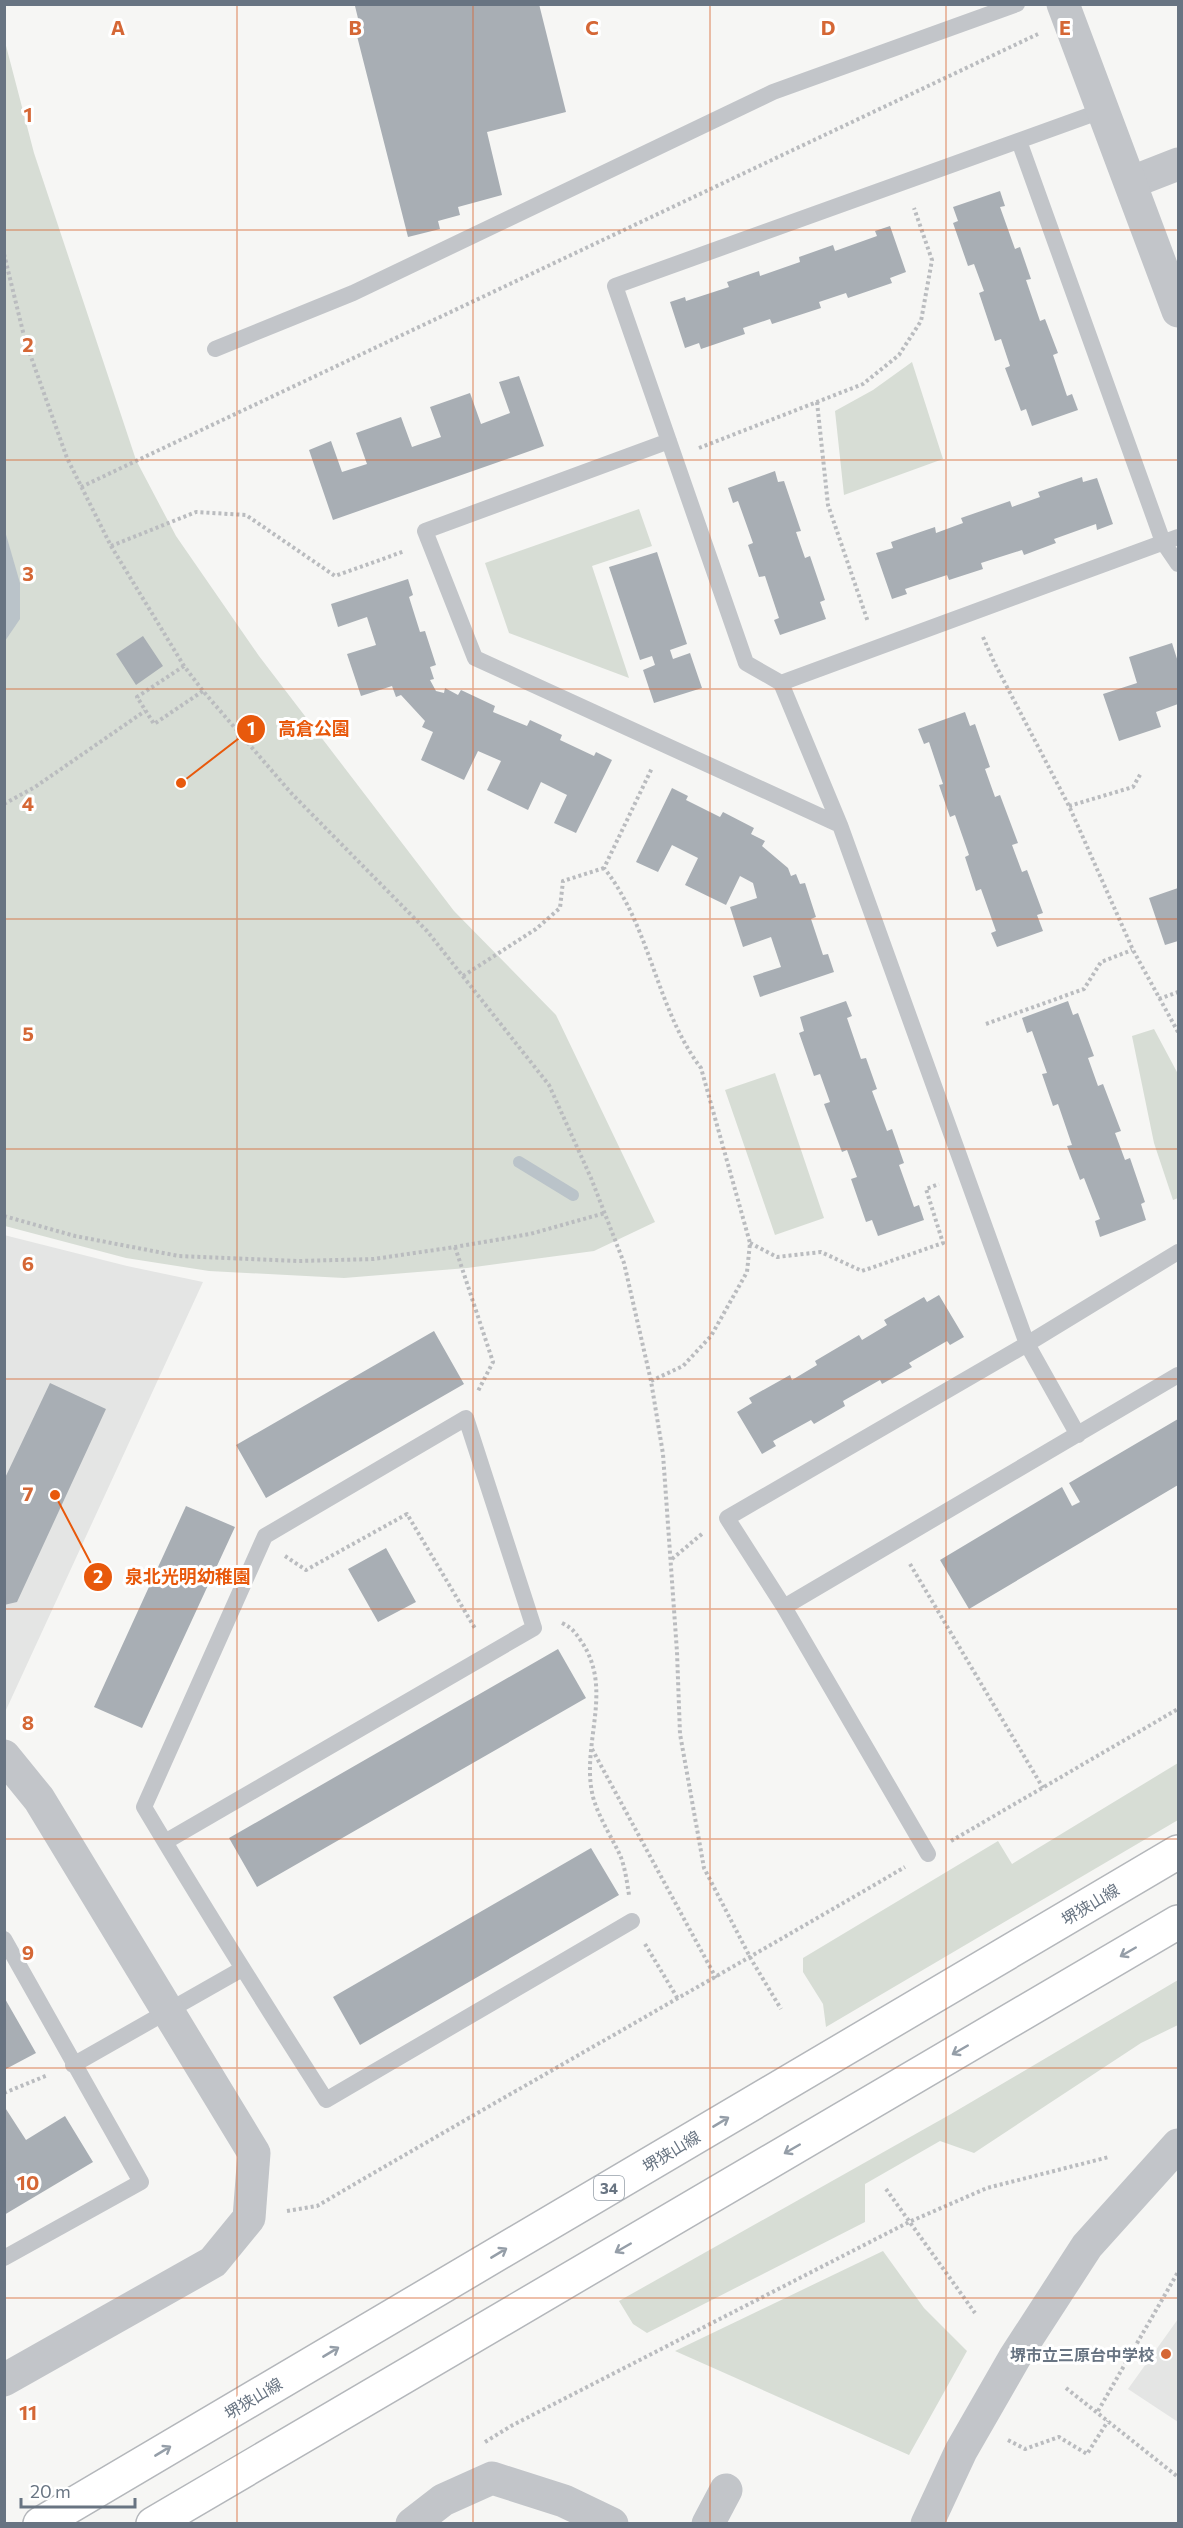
<svg xmlns="http://www.w3.org/2000/svg" width="1183" height="2528" viewBox="0 0 1183 2528" font-family="Commissioner,'Noto Sans JP',sans-serif">
<style>
.built{fill:#e4e5e4}
.green{fill:#d7ddd5}
.water{fill:#bac3c9}
.lines{fill:none;stroke-linecap:round;stroke-linejoin:round}
.stream{stroke:#bac3c9;stroke-width:12}
.building{fill:#a8aeb4}
.primary-casing{stroke:#b4b7bb;stroke-width:36}
.path{stroke:#babcbf;stroke-width:4;stroke-dasharray:3 3;stroke-linecap:butt}
.service{stroke:#c2c5c9;stroke-width:16}
.minor{stroke:#c2c5c9;stroke-width:33}
.tertiary{stroke:#c2c5c9;stroke-width:33}
.primary{stroke:#fff;stroke-width:33}
.oneway{stroke:#959ea8}
.grid{fill:none;stroke:#d56735;stroke-width:1.5;stroke-opacity:0.55}
.poi-dot{fill:#d56735;stroke:#fff;stroke-width:2}
.labels{text-anchor:middle;dominant-baseline:central;stroke-width:6;stroke-linejoin:round;paint-order:stroke}
.shield{fill:#fff;stroke:#959ea8;stroke-width:1.5}
.shield-label{font-size:15px;font-weight:bold;fill:#687482}
.street-label{font-size:16px;fill:#687482;stroke:#fff}
.poi-label{font-size:16px;font-weight:bold;fill:#687482;stroke:#fff;text-anchor:end}
.grid-label{font-size:20px;text-anchor:middle;font-weight:bold;fill:#d56735;stroke:#fff;stroke-width:6;stroke-linejoin:round;paint-order:stroke}
.leader{fill:none;stroke:#e8590c;stroke-width:2}
.callout-dot{fill:#e8590c;stroke:#fff;stroke-width:2}
.mark-label{font-size:18px;text-anchor:middle;font-weight:bold;fill:#fff}
.callout-label{font-size:18px;text-anchor:middle;font-weight:bold;fill:#e8590c;stroke:#fff;stroke-width:6;stroke-linejoin:round;paint-order:stroke}
</style>
<rect width="100%" height="100%" fill="#f6f6f4"/>
<path class="built" d="M 4,1235 L 127,1266 L 203,1282 L 6,1710 Z
M 1178,2319 L 1178,2422 L 1128,2389 Z"/>
<path class="green" d="M 4,38 L 34,153 L 136,460 L 176,536 L 259,656 L 454,911 L 556,1015 L 655,1222 L 594,1251 L 467,1268 L 344,1278 L 209,1271 L 126,1258 L 5,1226 Z
M 912,362 L 943,459 L 844,495 L 835,411 L 873,390 Z
M 639,509 L 652,546 L 592,566 L 629,678 L 509,633 L 485,563 Z
M 1154,1029 L 1178,1074 L 1178,1198 L 1173,1200 L 1154,1143 L 1132,1036 Z
M 775,1073 L 824,1218 L 775,1235 L 725,1090 Z
M 1178,1763 L 1178,1820 L 826,2027 L 823,2004 L 803,1972 L 803,1958 L 998,1841 L 1012,1864 Z
M 1178,1980 L 1178,2025 L 1141,2043 L 974,2153 L 940,2141 L 865,2184 L 865,2222 L 647,2333 L 633,2324 L 619,2301 L 951,2114 Z
M 883,2251 L 924,2308 L 967,2351 L 909,2455 L 675,2351 Z"/>
<path class="water" d="M 5,531 L 20,583 L 20,619 L 5,641 Z"/>
<g class="lines">
<path class="stream" d="M 519,1162 L 573,1195"/>
</g>
<path class="building" d="M 359,4 L 539,4 L 566,112 L 487,132 L 502,195 L 458,207 L 460,215 L 438,221 L 440,229 L 408,237 L 357,36 L 362,35 L 355,6 Z
M 1000,191 L 1005,206 L 1000,207 L 1015,249 L 1020,247 L 1031,279 L 1026,280 L 1040,321 L 1045,319 L 1058,353 L 1053,355 L 1067,396 L 1072,394 L 1078,410 L 1032,426 L 1026,409 L 1021,411 L 1005,368 L 1010,366 L 1001,339 L 995,341 L 979,293 L 984,291 L 974,264 L 968,266 L 953,223 L 958,221 L 953,207 Z
M 890,226 L 906,272 L 890,278 L 892,283 L 848,298 L 846,293 L 819,302 L 821,308 L 772,324 L 770,319 L 743,328 L 745,334 L 701,349 L 699,343 L 685,348 L 670,302 L 685,297 L 686,301 L 729,287 L 727,282 L 759,271 L 760,276 L 800,262 L 799,257 L 833,245 L 835,251 L 877,236 L 875,231 Z
M 519,376 L 544,446 L 333,520 L 309,450 L 331,441 L 342,472 L 367,464 L 356,433 L 401,417 L 412,447 L 441,437 L 430,407 L 470,393 L 481,424 L 510,413 L 499,382 Z
M 775,471 L 778,482 L 784,481 L 801,531 L 796,532 L 805,558 L 810,556 L 825,600 L 820,602 L 826,619 L 780,635 L 774,620 L 779,618 L 765,576 L 759,577 L 748,545 L 753,543 L 738,501 L 733,503 L 728,488 Z
M 1082,477 L 1083,482 L 1097,478 L 1113,524 L 1097,530 L 1096,524 L 1054,539 L 1056,543 L 1024,555 L 1022,550 L 981,563 L 983,569 L 949,580 L 947,575 L 905,589 L 907,594 L 892,599 L 876,553 L 893,548 L 891,542 L 935,527 L 936,533 L 963,523 L 961,518 L 1010,501 L 1012,507 L 1040,497 L 1038,492 Z
M 657,552 L 687,644 L 670,650 L 673,659 L 690,653 L 702,688 L 654,703 L 643,670 L 655,665 L 652,656 L 640,660 L 609,567 Z
M 408,579 L 413,595 L 409,597 L 420,632 L 425,631 L 436,665 L 430,667 L 434,679 L 430,680 L 436,691 L 444,693 L 445,688 L 458,695 L 461,690 L 495,706 L 493,712 L 527,726 L 530,720 L 562,735 L 560,740 L 594,756 L 596,752 L 612,760 L 576,833 L 554,823 L 567,795 L 541,782 L 528,810 L 487,790 L 501,761 L 478,751 L 464,780 L 421,760 L 433,732 L 422,727 L 425,721 L 401,695 L 396,697 L 392,686 L 361,696 L 347,654 L 376,645 L 367,617 L 338,627 L 331,604 Z
M 143,636 L 163,666 L 136,685 L 116,654 Z
M 1172,643 L 1178,662 L 1178,704 L 1156,712 L 1161,727 L 1119,741 L 1103,694 L 1137,683 L 1129,657 Z
M 965,712 L 970,726 L 975,724 L 990,767 L 985,769 L 995,797 L 1000,795 L 1018,843 L 1012,845 L 1022,872 L 1027,870 L 1043,913 L 1037,915 L 1043,931 L 997,947 L 991,933 L 996,931 L 981,889 L 976,891 L 965,857 L 969,855 L 955,815 L 950,817 L 939,785 L 943,784 L 929,742 L 924,744 L 918,729 Z
M 672,788 L 688,796 L 686,800 L 720,817 L 723,812 L 754,828 L 751,834 L 765,841 L 762,846 L 788,868 L 791,876 L 796,874 L 800,884 L 805,883 L 816,917 L 811,919 L 823,955 L 828,954 L 834,972 L 760,997 L 753,976 L 781,967 L 771,937 L 743,947 L 730,907 L 757,898 L 753,883 L 740,876 L 726,905 L 685,885 L 698,858 L 672,845 L 658,872 L 636,862 Z
M 1178,888 L 1178,941 L 1165,945 L 1149,898 Z
M 846,1001 L 852,1016 L 847,1018 L 861,1059 L 866,1058 L 877,1089 L 872,1091 L 887,1131 L 892,1129 L 904,1163 L 899,1165 L 914,1207 L 919,1205 L 924,1220 L 878,1236 L 872,1220 L 866,1222 L 851,1179 L 857,1177 L 847,1150 L 842,1152 L 824,1104 L 830,1102 L 820,1074 L 814,1076 L 799,1033 L 804,1031 L 800,1017 Z
M 1068,1001 L 1073,1015 L 1078,1013 L 1094,1056 L 1088,1058 L 1098,1086 L 1103,1084 L 1121,1131 L 1115,1133 L 1125,1160 L 1130,1158 L 1145,1202 L 1141,1204 L 1146,1220 L 1100,1237 L 1095,1221 L 1100,1219 L 1084,1178 L 1080,1180 L 1067,1146 L 1072,1145 L 1058,1104 L 1053,1106 L 1042,1074 L 1047,1073 L 1032,1031 L 1027,1033 L 1022,1018 Z
M 939,1295 L 964,1337 L 950,1345 L 947,1341 L 909,1363 L 912,1367 L 882,1384 L 880,1380 L 843,1401 L 845,1406 L 814,1424 L 811,1420 L 773,1441 L 776,1446 L 762,1454 L 737,1412 L 752,1403 L 749,1398 L 790,1375 L 792,1380 L 817,1365 L 815,1361 L 859,1335 L 862,1340 L 887,1325 L 884,1320 L 924,1297 L 927,1302 Z
M 434,1331 L 464,1384 L 266,1498 L 236,1445 Z
M 50,1383 L 106,1409 L 17,1602 L 4,1605 L 4,1480 Z
M 1178,1419 L 1178,1485 L 969,1609 L 940,1560 L 1062,1487 L 1072,1506 L 1080,1502 L 1069,1483 Z
M 186,1506 L 235,1527 L 142,1728 L 94,1707 Z
M 386,1548 L 416,1602 L 378,1622 L 348,1569 Z
M 558,1649 L 586,1698 L 257,1887 L 229,1838 Z
M 591,1848 L 619,1895 L 360,2045 L 333,1997 Z
M 4,1997 L 36,2053 L 4,2070 Z
M 4,2106 L 26,2140 L 65,2116 L 93,2162 L 4,2215 Z"/>
<g class="lines">
<g class="primary-casing">
<path id="primary" d="M 40,2524 L 1178,1852
M 153,2524 L 1178,1922"/>
</g>
<path class="path" d="M 4,254 L 25,340 L 67,458 L 111,546 L 184,666 L 203,691 L 292,794 L 427,931 L 549,1085 L 591,1178 L 624,1263 L 651,1381 L 663,1454 L 677,1652 L 680,1734 L 704,1868 L 751,1959 L 781,2009
M 817,402 L 828,505 L 868,622
M 699,448 L 863,384 L 899,355 L 921,321 L 932,260 L 914,208
M 81,487 L 1038,34
M 111,546 L 196,512 L 246,515 L 335,576 L 405,551
M 983,637 L 994,662 L 1069,806 L 1133,950 L 1178,1032
M 184,666 L 137,697 L 154,724 L 203,691
M 4,804 L 35,787 L 145,711
M 1069,806 L 1133,787 L 1141,773
M 463,976 L 536,929 L 560,908 L 563,881 L 604,868
M 1159,999 L 1178,992
M 986,1024 L 1084,989 L 1101,962 L 1132,950
M 4,1216 L 75,1236 L 179,1256 L 299,1261 L 374,1259 L 455,1247 L 530,1234 L 605,1213
M 750,1243 L 777,1257 L 821,1252 L 862,1271 L 943,1243 L 926,1189 L 939,1184
M 455,1247 L 493,1362 L 477,1393
M 651,1381 L 683,1366 L 711,1336 L 747,1272 L 750,1243 L 701,1068 C 656,1009 651,927 604,868 L 652,768
M 285,1556 L 306,1570 L 407,1514 L 476,1630
M 672,1559 L 703,1533
M 910,1564 L 1043,1788
M 562,1623 C 572,1628 575,1632 581,1641 C 615,1690 580,1744 593,1797 C 599,1818 611,1836 620,1855 C 625,1867 627,1882 629,1895
M 592,1749 L 716,1978
M 951,1841 L 1178,1709
M 645,1944 L 678,1999
M 4,2093 L 48,2075
M 886,2189 L 975,2313
M 287,2211 L 317,2206 C 512,2092 710,1981 905,1867
M 1066,2388 L 1178,2477
M 1098,2411 L 1178,2272
M 1008,2440 L 1025,2449 L 1059,2437 L 1087,2454 L 1108,2421
M 485,2442 L 511,2426 L 909,2222 L 987,2188 L 1109,2157"/>
<path class="service" d="M 1019,141 L 1163,542 L 1178,564
M 215,349 L 353,293 L 773,92 L 1017,4
M 669,441 L 425,531 L 475,658 L 840,825
M 781,683 L 1178,537
M 1078,1435 L 1027,1344 L 840,825 L 781,683 L 746,663 L 615,286 L 1104,110
M 784,1607 L 1178,1375
M 165,1842 L 534,1628 L 466,1418 L 265,1536 L 144,1807 C 203,1906 264,2003 326,2100 L 632,1921
M 928,1854 L 784,1607 L 727,1518 L 1027,1344 L 1178,1252
M 4,1939 L 141,2182 L 4,2258
M 73,2065 L 242,1969"/>
<path class="minor" d="M 1132,182 L 1178,164
M 412,2524 L 443,2500 L 492,2478 L 564,2501 L 612,2524
M 708,2524 L 726,2490"/>
<path class="tertiary" d="M 1063,4 L 1178,311
M 4,1756 L 39,1799 L 254,2153 L 249,2218 L 213,2262 L 4,2380
M 927,2524 L 961,2451 L 1015,2357 L 1087,2246 L 1178,2145"/>
<use href="#primary" class="primary"/>
</g>
<defs><path id="oneway-shaft" d="M-6 0H5M1.5-3L5.5 0L1.5 3" fill="none" stroke-width="1.6" stroke-linecap="round" stroke-linejoin="round" transform="scale(1.5)"/></defs>
<g class="oneway">
<use href="#oneway-shaft" transform="translate(1128 1952) rotate(150)"/>
<use href="#oneway-shaft" transform="translate(960 2050) rotate(150)"/>
<use href="#oneway-shaft" transform="translate(721 2122) rotate(-31)"/>
<use href="#oneway-shaft" transform="translate(792 2149) rotate(150)"/>
<use href="#oneway-shaft" transform="translate(623 2248) rotate(150)"/>
<use href="#oneway-shaft" transform="translate(499 2253) rotate(-31)"/>
<use href="#oneway-shaft" transform="translate(331 2352) rotate(-31)"/>
<use href="#oneway-shaft" transform="translate(163 2451) rotate(-31)"/>
</g>
<path class="grid" d="M 237,4 L 237,2524M 473,4 L 473,2524M 710,4 L 710,2524M 946,4 L 946,2524M 4,230 L 1178,230M 4,460 L 1178,460M 4,689 L 1178,689M 4,919 L 1178,919M 4,1149 L 1178,1149M 4,1379 L 1178,1379M 4,1609 L 1178,1609M 4,1839 L 1178,1839M 4,2068 L 1178,2068M 4,2298 L 1178,2298"/>
<circle class="poi-dot" cx="1166" cy="2354" r="6"/>
<g class="labels">
<rect class="shield" x="594" y="2176" width="30" height="24" rx="4.5"/>
<g class="shield-label">
<text x="609" y="2188">34</text>
</g>
<g class="street-label">
<text transform="translate(1090 1904) rotate(-31)">堺狭山線</text>
<text transform="translate(671 2151) rotate(-31)">堺狭山線</text>
<text transform="translate(253 2398) rotate(-31)">堺狭山線</text>
</g>
<g class="poi-label">
<text x="1154" y="2354">堺市立三原台中学校</text>
</g>
</g>
<g class="grid-label">
<text x="118" y="35">A</text>
<text x="355" y="35">B</text>
<text x="592" y="35">C</text>
<text x="828" y="35">D</text>
<text x="1065" y="35">E</text>
<text x="28" y="122">1</text>
<text x="28" y="352">2</text>
<text x="28" y="581">3</text>
<text x="28" y="811">4</text>
<text x="28" y="1041">5</text>
<text x="28" y="1271">6</text>
<text x="28" y="1501">7</text>
<text x="28" y="1730">8</text>
<text x="28" y="1960">9</text>
<text x="28" y="2190">10</text>
<text x="28" y="2420">11</text>
</g>
<path class="leader" d="M181 783L251 729M55 1495L98 1577"/>
<g class="callout-dot">
<circle cx="181" cy="783" r="6"/>
<circle cx="55" cy="1495" r="6"/>
<circle cx="251" cy="729" r="15"/>
<circle cx="98" cy="1577" r="15"/>
</g>
<g class="mark-label">
<text x="251" y="735">1</text>
<text x="98" y="1583">2</text>
</g>
<g class="callout-label">
<text x="314" y="735">高倉公園</text>
<text x="188" y="1583">泉北光明幼稚園</text>
</g>
<rect width="1183" height="2528" fill="none" stroke="#687482" stroke-width="12"/>
<path d="M21 2498v9h114v-9" fill="none" stroke="#687482" stroke-width="3"/>
<text x="30" y="2498" font-size="18" fill="#687482" stroke="#ffffff" stroke-width="4.5" paint-order="stroke">20 m</text>
</svg>
